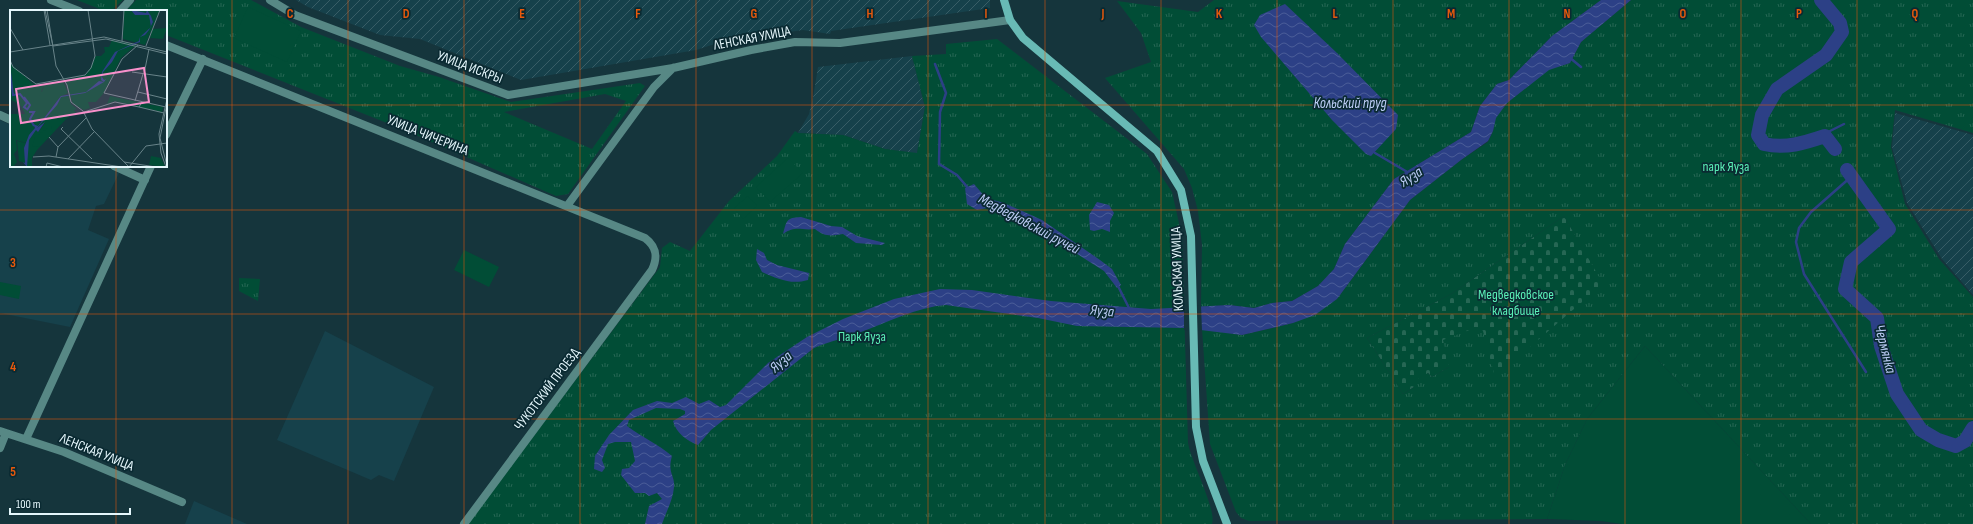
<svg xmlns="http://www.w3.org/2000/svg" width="1973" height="524" viewBox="0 0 1973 524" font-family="'Sofia Sans Condensed',sans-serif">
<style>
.built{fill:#16414b}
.industrial{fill:url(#industrial-furrows)}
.cemetery{fill:url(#cemetery-stones)}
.park{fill:url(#park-tufts);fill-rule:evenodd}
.pitch{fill:#014d36}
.water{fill:url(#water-waves)}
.pier{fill:#15353c}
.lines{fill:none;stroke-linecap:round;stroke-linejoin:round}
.stream{stroke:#2c4086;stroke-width:2.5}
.river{stroke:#2c4086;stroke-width:14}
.minor{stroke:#578885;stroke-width:8}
.secondary{stroke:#68bab5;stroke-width:8}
.grid{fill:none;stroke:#e8590c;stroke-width:1;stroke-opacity:0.55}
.labels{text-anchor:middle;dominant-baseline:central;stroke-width:3.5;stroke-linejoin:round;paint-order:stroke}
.street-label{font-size:14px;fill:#e5f7fc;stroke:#0a2a32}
.park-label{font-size:14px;fill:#5aeeb6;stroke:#0a2a32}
.water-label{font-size:15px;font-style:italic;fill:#bdcdf6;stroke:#0a2a32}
.inset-river{fill:none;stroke:#2c4086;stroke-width:2}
.inset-road{fill:none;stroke:#688389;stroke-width:1}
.view{fill:#f890cb;fill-opacity:0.15;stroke:#f890cb;stroke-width:2}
.inset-edge{fill:none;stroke:#e5f7fc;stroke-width:2}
.grid-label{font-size:13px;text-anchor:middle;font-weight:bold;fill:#e8590c;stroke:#0a2a32;stroke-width:3.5;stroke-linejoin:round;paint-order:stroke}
</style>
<defs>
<pattern id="industrial-furrows" width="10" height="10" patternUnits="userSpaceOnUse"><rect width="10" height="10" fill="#16414b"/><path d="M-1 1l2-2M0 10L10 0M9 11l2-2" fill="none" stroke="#385d66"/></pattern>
<pattern id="cemetery-stones" width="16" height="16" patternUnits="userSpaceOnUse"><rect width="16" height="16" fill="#014d36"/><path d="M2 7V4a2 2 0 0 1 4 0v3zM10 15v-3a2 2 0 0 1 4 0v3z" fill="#266754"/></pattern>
<pattern id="park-tufts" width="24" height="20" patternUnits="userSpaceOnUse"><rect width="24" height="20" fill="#014d36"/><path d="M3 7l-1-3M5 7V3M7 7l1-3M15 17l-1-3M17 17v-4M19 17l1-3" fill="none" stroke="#266754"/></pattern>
<pattern id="water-waves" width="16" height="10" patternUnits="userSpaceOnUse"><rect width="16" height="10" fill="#2c4086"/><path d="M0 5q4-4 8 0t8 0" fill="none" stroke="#4a5c98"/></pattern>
</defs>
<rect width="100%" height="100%" fill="#15353c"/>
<path class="built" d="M 0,120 L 11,125 L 11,166 L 103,166 L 119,173 L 104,204 L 96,206 L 88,230 L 109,239 L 70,327 L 0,313 Z
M 325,331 L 434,387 L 394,481 L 379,475 L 371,480 L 277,440 Z
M 194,501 L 247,524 L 185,524 Z"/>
<path class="industrial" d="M 296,0 L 990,0 L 990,8 L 831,31 L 830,34 L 803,30 L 724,41 L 696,50 L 521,80 L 420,39 L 380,35 L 308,7 Z
M 912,56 L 925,107 L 917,154 L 885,149 L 843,135 L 798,133 L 809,114 L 813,98 L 818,67 Z
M 1895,113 L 1973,135 L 1973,295 L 1942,259 L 1907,203 L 1892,147 Z"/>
<path class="cemetery" d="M 1564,216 L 1604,284 L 1495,378 L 1449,367 L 1432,377 L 1428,373 L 1414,387 L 1403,394 L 1367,338 L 1451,294 Z"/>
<path class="park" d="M 77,0 L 123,0 L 111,11 L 105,11 Z
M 136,0 L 251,0 L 301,27 L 400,66 L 439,77 L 511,102 L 640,83 L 645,86 L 568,194 L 556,196 L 402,129 L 166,35 L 166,11 L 126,11 ZM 605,94 L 626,101 L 592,149 L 504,112 Z
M 1214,0 L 1601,0 L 1552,36 L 1509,80 L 1497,84 L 1480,106 L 1471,132 L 1394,179 L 1345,244 L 1334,269 L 1318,286 L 1292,301 L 1272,303 L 1254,308 L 1229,305 L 1201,307 L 1202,245 L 1198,211 L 1192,188 L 1184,169 L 1105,78 L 1151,62 L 1141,33 L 1117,1 L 1198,12 Z
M 1631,0 L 1973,0 L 1973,133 L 1895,110 L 1891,147 L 1905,204 L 1939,259 L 1973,297 L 1973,524 L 1811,524 L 1645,346 L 1587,419 L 1565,465 L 1547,519 L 1249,521 L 1241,518 L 1236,512 L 1210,444 L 1202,329 L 1242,335 L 1293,323 L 1337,299 L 1410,200 L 1461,160 L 1488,142 L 1493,131 L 1495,118 L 1507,103 L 1549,69 L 1570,63 L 1581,42 ZM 1564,216 L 1603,284 L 1495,377 L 1483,331 L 1472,329 L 1443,340 L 1449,367 L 1432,377 L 1428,373 L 1412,382 L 1414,387 L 1403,394 L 1367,338 L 1451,294 Z
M 997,39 L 1147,154 L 1172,192 L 1182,237 L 1188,443 C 1191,461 1217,511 1212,524 L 468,524 L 660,267 L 662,248 L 670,242 L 690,251 L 729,201 L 777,156 L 795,131 L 798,133 L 843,135 L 885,149 L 917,153 L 925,107 L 912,56 L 946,54 L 946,44 Z
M 239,278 L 260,279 L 258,301 L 239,291 Z"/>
<path class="pitch" d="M 248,7 L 301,31 L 287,62 L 234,38 Z
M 788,158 L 803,173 L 770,202 L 756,187 Z
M 748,196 L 757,206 L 743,219 L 734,208 Z
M 464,250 L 499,267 L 489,287 L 454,270 Z
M 0,282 L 21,286 L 19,299 L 0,295 Z
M 1645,346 L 1811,524 L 1622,524 L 1601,521 L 1547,519 L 1565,465 L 1587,419 Z"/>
<path class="water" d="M 1601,0 L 1631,0 L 1581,42 L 1570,63 L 1549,70 L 1507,103 L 1496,118 L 1493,131 L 1488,141 L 1461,160 L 1410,200 L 1337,299 L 1315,315 L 1293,323 L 1242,335 L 1184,328 L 1077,326 L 1038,318 L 946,305 C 917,307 889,322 861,332 C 845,338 830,341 814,348 L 711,430 L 698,445 C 687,441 676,433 673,421 L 685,414 L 685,411 L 680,409 L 656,408 L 629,420 L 627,426 C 642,437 658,444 672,456 C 667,473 675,475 674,487 C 673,500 666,512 662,524 L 645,524 L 649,506 L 662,499 L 657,493 L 649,496 L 645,493 L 635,493 L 621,475 L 622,469 L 629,468 L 635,461 L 631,442 L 615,442 L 608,444 L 602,460 L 605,468 L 602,472 L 594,469 L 595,456 L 609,435 L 633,410 L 657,401 L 672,403 L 686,397 L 699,404 L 709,400 L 720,407 L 726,405 L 768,363 L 807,337 L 843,319 L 894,299 L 940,289 L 972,290 L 1051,301 L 1151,309 L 1229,305 L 1254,308 L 1272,303 L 1292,301 L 1318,286 L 1334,269 L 1345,244 L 1394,179 L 1471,132 L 1480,106 L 1497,84 L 1509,80 L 1552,36 Z
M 1285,4 L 1337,53 L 1398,115 L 1396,129 L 1371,156 L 1366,154 L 1332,120 L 1261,37 L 1254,25 L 1260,15 Z
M 974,184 L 986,198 L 1004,203 L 1042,220 L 1100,260 L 1112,269 L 1121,285 L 1117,288 L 1104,271 L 1074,252 L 987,208 L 977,210 L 967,204 L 965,188 Z
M 1097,202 L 1109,205 L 1114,213 L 1110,221 L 1110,232 L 1102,229 L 1094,231 L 1090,230 L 1089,215 Z
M 801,217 L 831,226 L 842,227 L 857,236 L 885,243 L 882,245 L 856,243 L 843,234 C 831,236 825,237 815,229 C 801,231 796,225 783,234 C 787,220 786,218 801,217 Z
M 757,249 L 764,253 L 767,260 L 777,265 L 809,273 L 808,280 C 791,285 778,279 762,272 L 756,260 Z"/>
<path class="pier" d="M 1201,305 L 1202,331 L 1184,330 L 1184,307 Z"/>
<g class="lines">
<path class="stream" d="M 1569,57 L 1581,67
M 935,64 L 946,93 L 940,112 L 939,164 L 957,175 L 968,188
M 1825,136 L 1828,132 L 1844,124
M 1375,153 L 1409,173
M 1852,176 L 1811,212 L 1799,228 L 1796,242 L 1804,274 L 1866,372
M 1118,286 L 1130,310"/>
<path class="river" d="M 1821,0 L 1840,23 L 1842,32 L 1826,55 L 1777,89 L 1762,115 L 1758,135 L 1764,144 C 1786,149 1804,143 1825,136 L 1835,149
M 1847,170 L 1889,229 L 1851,262 L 1845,289 L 1877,318 L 1881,346 L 1897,394 L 1921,430 L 1938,440 L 1956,446 L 1965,441 L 1973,428"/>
<path class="minor" d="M 51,0 L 79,11
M 270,0 L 295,15 L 508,95 L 673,68 L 751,50 L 795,42 L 840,43 L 1010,20
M 120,11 L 130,0
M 166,45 L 645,238 C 657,247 658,257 652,270 L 464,524
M 0,115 L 11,120
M 166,135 L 203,59
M 114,166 L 145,180
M 567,206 L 654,87 L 673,68
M 0,431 L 64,452 L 182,502
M 26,439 L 151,166
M 0,448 L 6,433"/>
<path class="secondary" d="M 1004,0 L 1010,20 L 1023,38 L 1157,151 L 1181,190 L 1191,236 L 1196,427 L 1203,461 L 1227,524"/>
</g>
<path class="grid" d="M 116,0 L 116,11M 232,0 L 232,524M 348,0 L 348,524M 464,0 L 464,524M 580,0 L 580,524M 696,0 L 696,524M 812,0 L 812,524M 928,0 L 928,524M 1045,0 L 1045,524M 1161,0 L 1161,524M 1277,0 L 1277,524M 1393,0 L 1393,524M 1509,0 L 1509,524M 1625,0 L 1625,524M 1741,0 L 1741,524M 1857,0 L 1857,524M 0,105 L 11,105M 166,105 L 1973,105M 116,166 L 116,524M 0,210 L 1973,210M 0,314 L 1973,314M 0,419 L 1973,419"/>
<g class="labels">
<g class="street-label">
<text transform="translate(752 38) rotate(-11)">ЛЕНСКАЯ УЛИЦА</text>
<text transform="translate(470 67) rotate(21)">УЛИЦА ИСКРЫ</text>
<text transform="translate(428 135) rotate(22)">УЛИЦА ЧИЧЕРИНА</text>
<text transform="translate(1177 269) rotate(-92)">КОЛЬСКАЯ УЛИЦА</text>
<text transform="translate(547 389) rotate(-53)">ЧУКОТСКИЙ ПРОЕЗД</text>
<text transform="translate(97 452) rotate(22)">ЛЕНСКАЯ УЛИЦА</text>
</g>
<g class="park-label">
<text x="1726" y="166">парк Яуза</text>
<text x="1516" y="294">Медведковское<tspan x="1516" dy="16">кладбище</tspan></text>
<text x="862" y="336">Парк Яуза</text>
</g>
<g class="water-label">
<text x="1350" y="103">Кольский пруд</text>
<text transform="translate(1411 177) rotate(-33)">Яуза</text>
<text transform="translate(1029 224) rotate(28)">Медведковский ручей</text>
<text transform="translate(1102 311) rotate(5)">Яуза</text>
<text transform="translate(1885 349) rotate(76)">Чермянка</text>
<text transform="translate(781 362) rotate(-41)">Яуза</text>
</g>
</g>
<g transform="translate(10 10)">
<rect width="157" height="157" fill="#15353c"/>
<path d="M 7,131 L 16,133 L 15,153 L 9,151 Z" fill="#014d36"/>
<path d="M 157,18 L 153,29 L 140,28 L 142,19 Z" fill="#014d36"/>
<path d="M 114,0 L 150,0 L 135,35 L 113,29 ZM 102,30 L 126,35 L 111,48 L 93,84 L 86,92 L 78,92 L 80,98 L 74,100 L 63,94 L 56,71 L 77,64 L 86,46 L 91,46 L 95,42 L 94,37 L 99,37 ZM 0,53 L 32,82 L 34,75 L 53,71 L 58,83 L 50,87 L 28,116 L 24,116 L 25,118 L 16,133 L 6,130 L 7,140 L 4,144 L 7,152 L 3,157 L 0,157 L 0,104 L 15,104 L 11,96 L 0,89 ZM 58,85 L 61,94 L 67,99 L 64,100 L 67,104 L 61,104 L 27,140 L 22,148 L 22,157 L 11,157 L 16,156 L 16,137 L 20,126 L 26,120 L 28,122 L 35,113 L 27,118 L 51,87 ZM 100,86 L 132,93 L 153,97 L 152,102 L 105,91 L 97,94 ZM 141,146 L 151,148 L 155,157 L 139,155 Z" fill="#014d36"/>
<path d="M 8,62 L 23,74 L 34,75 L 29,87 L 9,71 ZM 41,116 L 43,122 L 29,137 L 22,136 L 25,127 Z" fill="#014d36"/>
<path d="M 121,0 L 136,3 L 137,0 L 141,6 L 143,12 L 139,20 L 135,25 L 130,27 L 130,32 L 108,41 L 102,52 L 93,62 L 92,67 L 94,70 L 96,69 L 94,72 L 75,83 L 51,87 L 47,95 L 27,118 L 35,112 L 28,122 L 26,120 L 19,130 L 17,157 L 13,152 L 15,153 L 14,138 L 19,125 L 25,118 L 23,114 L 28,116 L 51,86 L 76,82 L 89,71 L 94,72 L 91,70 L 92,62 L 105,42 L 129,31 L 130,27 L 141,17 L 139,5 L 125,5 Z" fill="#2c4086"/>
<path class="inset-river" d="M 0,62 L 3,85 L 10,84 L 17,93 L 14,97 L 18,100M 14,87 L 20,95 L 17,100M 19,102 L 24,102 L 20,109 L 24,116"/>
<path class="inset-road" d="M 34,0 L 40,35M 35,0 L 43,36 L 96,29 L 157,44M 37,0 L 46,56 L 57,75 L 61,92 L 73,101 L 82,119 L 119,157M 0,18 L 13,40M 112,31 L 114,0M 128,35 L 112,49 L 94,83 L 156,97M 136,36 L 150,0M 0,42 L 94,27 L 157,42M 0,50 L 3,57 L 26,74 L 75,65 L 81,58 L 85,46 L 78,0M 122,62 L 157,67M 134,64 L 139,39M 128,82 L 157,89M 125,91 L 133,64M 132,92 L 129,97 L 154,103M 157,93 L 150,128 L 157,156M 74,102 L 105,92 L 129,97M 53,117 L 51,119 L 82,149M 39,127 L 48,137M 23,147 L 39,146 L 112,157M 46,147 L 48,137 L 76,108M 58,149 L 84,122M 114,152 L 146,157M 36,157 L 37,153 L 53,157M 119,157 L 136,136 L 157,133M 156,157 L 151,143 L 149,124 L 157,89"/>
<path class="view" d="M 134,58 L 139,92 L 11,113 L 6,79 Z"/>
<rect width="157" height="157" class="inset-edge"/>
</g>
<g class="grid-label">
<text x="290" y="18">C</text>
<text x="406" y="18">D</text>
<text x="522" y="18">E</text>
<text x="638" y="18">F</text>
<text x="754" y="18">G</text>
<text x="870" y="18">H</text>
<text x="986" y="18">I</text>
<text x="1103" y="18">J</text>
<text x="1219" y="18">K</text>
<text x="1335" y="18">L</text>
<text x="1451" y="18">M</text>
<text x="1567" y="18">N</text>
<text x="1683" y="18">O</text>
<text x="1799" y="18">P</text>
<text x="1915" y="18">Q</text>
<text x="13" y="267">3</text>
<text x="13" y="371">4</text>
<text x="13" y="476">5</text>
</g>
<path d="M10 508v6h120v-6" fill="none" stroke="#e5f7fc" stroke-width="2"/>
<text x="16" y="508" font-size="12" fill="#e5f7fc" stroke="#0a2a32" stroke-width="3" paint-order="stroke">100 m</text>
</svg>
